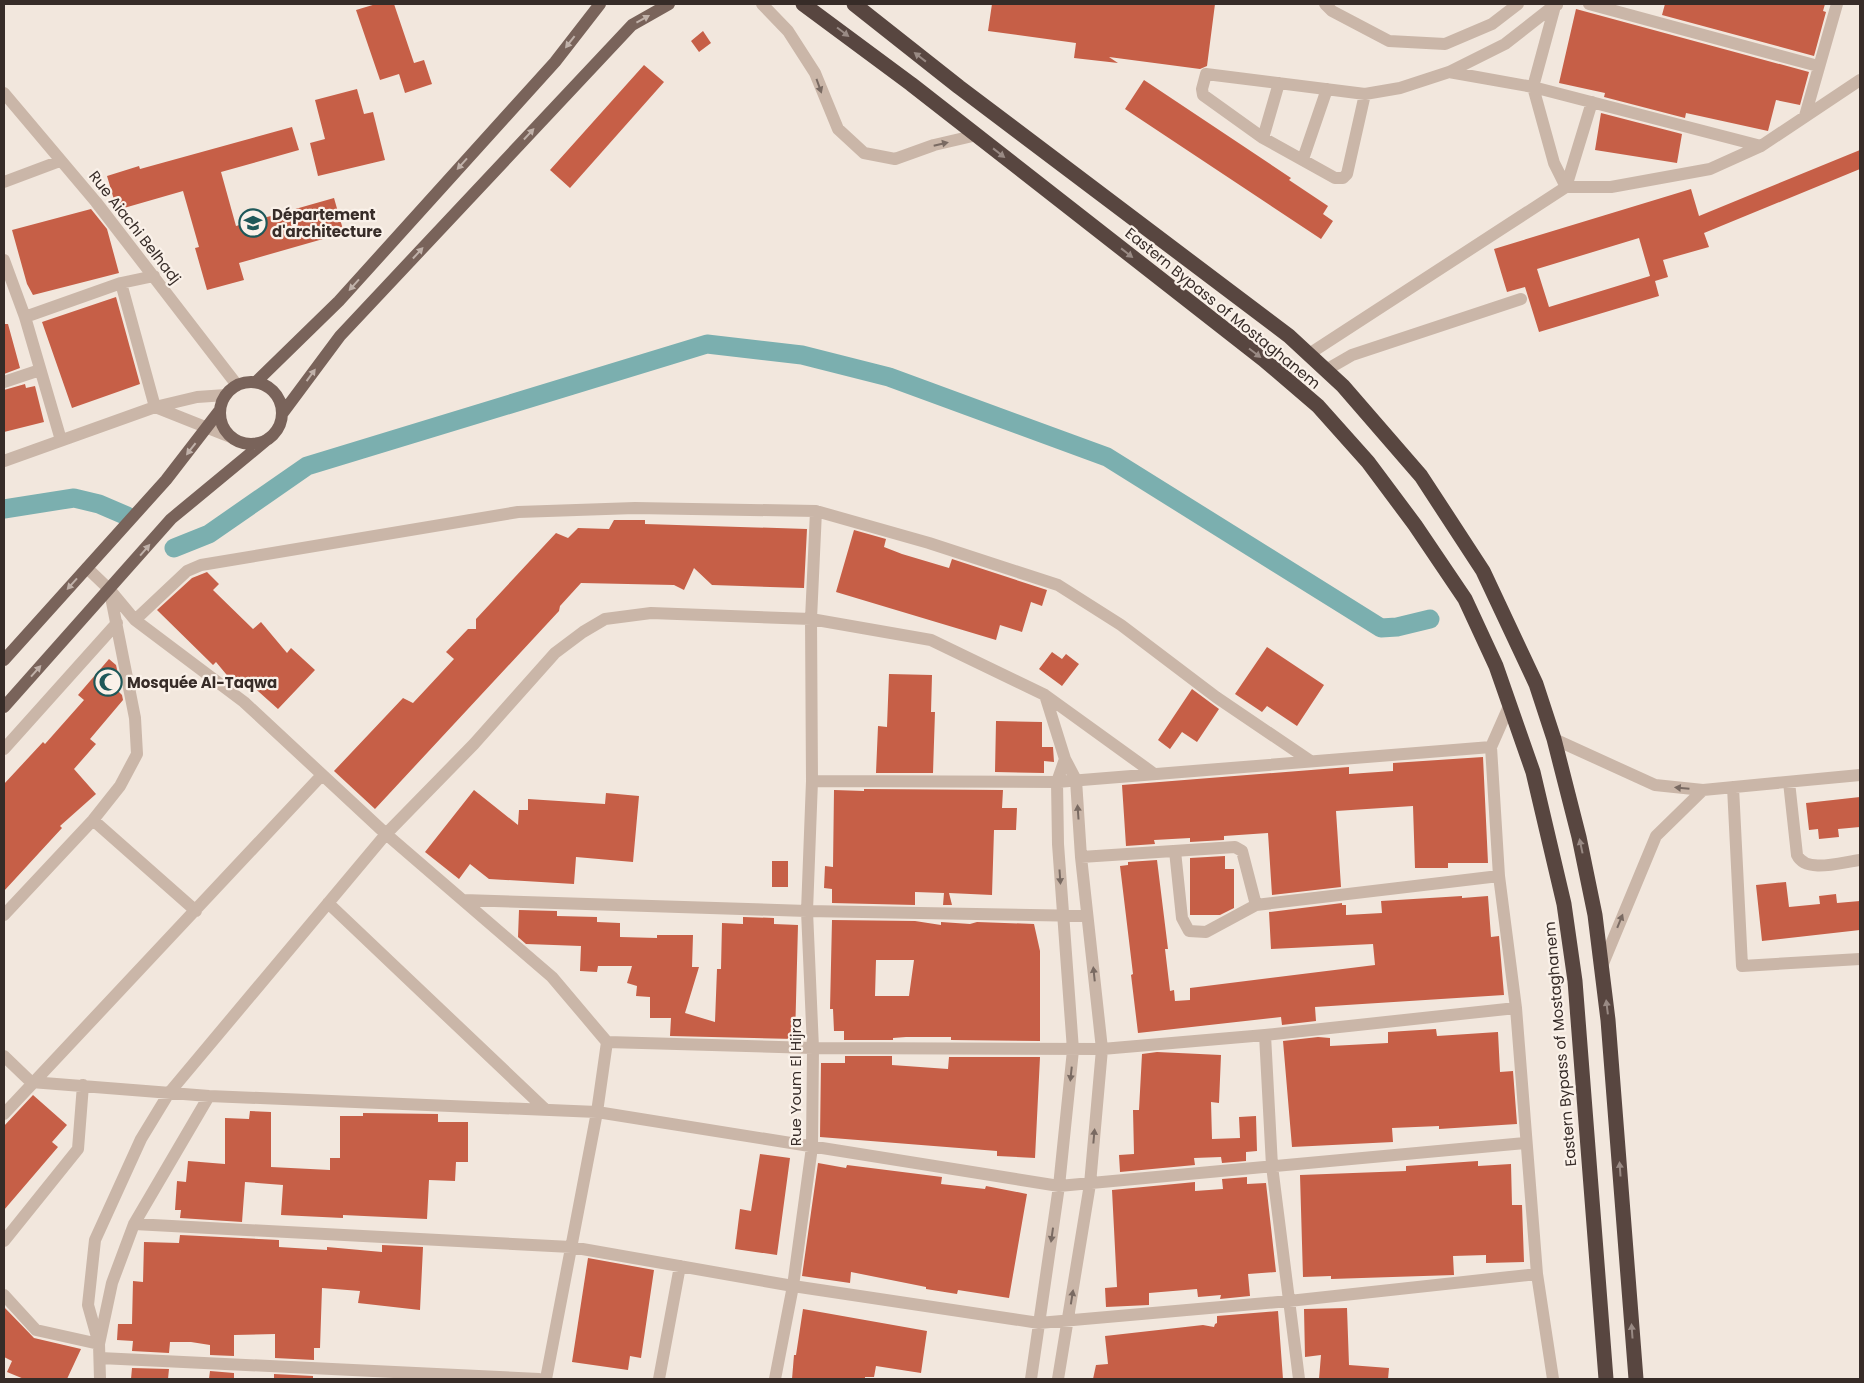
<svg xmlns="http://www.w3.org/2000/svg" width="1864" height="1383" viewBox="0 0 1864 1383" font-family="Poppins,sans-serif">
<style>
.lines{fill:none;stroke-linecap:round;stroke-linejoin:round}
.canal{stroke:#7bafaf;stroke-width:19}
.building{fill:#c65f47;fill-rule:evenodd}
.minor{stroke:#cab6a8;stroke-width:12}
.major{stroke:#79635a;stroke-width:12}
.highway{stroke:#584640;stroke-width:15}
.oneway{fill:#c0b1a9}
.oneway2{fill:#998a84}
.oneway3{fill:#796a62}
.labels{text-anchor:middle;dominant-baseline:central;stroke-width:4.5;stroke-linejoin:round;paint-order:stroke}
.poi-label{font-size:15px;font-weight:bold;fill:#372c28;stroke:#faf1e9;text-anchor:start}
.street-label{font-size:15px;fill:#372c28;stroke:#faf1e9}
</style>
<rect width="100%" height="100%" fill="#f2e7dd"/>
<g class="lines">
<path class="canal" d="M 4,509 L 74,498 L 99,504 L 127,516
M 174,548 L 209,534 L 307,466 L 707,344 L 802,355 L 889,377 L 1107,457 L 1381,628 L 1397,627 L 1430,619"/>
</g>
<path class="building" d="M 376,4 L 394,4 L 414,63 L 424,60 L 432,84 L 405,93 L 399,74 L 380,80 L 356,10 Z
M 992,4 L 1215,4 L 1207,66 L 1200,69 L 1109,57 L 1118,63 L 1074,58 L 1076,43 L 988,31 Z
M 1665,4 L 1825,4 L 1823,11 L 1826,12 L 1814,56 L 1662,15 Z
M 1576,9 L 1809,72 L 1800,105 L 1776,100 L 1768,131 L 1686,113 L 1685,118 L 1604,97 L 1605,93 L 1559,83 Z
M 703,31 L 711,43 L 699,52 L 691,41 Z
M 644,65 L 664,82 L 570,188 L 550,170 Z
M 1144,80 L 1291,178 L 1289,180 L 1328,206 L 1323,214 L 1333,221 L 1321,239 L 1125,109 Z
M 357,89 L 364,114 L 373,112 L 385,160 L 318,176 L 310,143 L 325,139 L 315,100 Z
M 1601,113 L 1682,134 L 1677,163 L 1595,150 Z
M 292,127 L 299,150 L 221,172 L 236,226 L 334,198 L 344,233 L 239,263 L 244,280 L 207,290 L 195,248 L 199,247 L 183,191 L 117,210 L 107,176 L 139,166 L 140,169 Z
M 1860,150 L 1860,169 L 1704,233 L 1709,247 L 1663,260 L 1668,277 L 1655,281 L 1659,296 L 1539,332 L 1525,287 L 1507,292 L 1494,249 L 1691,189 L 1699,216 ZM 1639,238 L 1650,276 L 1549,307 L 1537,269 Z
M 91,209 L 107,229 L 119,273 L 33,295 L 27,284 L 12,230 Z
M 116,297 L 140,384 L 72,408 L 42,322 Z
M 4,324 L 8,324 L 20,368 L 4,374 Z
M 25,384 L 26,388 L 35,386 L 44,422 L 4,432 L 4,390 Z
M 614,520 L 645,520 L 645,524 L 807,529 L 804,588 L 712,585 L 694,568 L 684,590 L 674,585 L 581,583 L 560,606 L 559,611 L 375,809 L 334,771 L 403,698 L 413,703 L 454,659 L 446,652 L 468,629 L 476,629 L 476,619 L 556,533 L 568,538 L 578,528 L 609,529 Z
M 854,530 L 886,539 L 884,547 L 902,554 L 949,568 L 952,559 L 1047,590 L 1042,606 L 1031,602 L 1022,632 L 1000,625 L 996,640 L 836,592 Z
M 207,572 L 219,584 L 213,590 L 253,629 L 261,622 L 287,653 L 291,648 L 315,670 L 278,709 L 249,683 L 241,690 L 236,686 L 216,662 L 213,665 L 157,610 L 192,578 Z
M 1267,647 L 1324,685 L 1297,726 L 1267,706 L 1262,712 L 1235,694 Z
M 1052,652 L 1062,659 L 1066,654 L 1079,664 L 1062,686 L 1039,669 Z
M 109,659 L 116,665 L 121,687 L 118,691 L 122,695 L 123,700 L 90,739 L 96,744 L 74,769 L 96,794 L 60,826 L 62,828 L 4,891 L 4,784 L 43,742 L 45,744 L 84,700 L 78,695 Z
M 889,674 L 932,675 L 931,712 L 935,712 L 933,773 L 876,773 L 878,726 L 887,727 Z
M 1192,689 L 1219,709 L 1197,742 L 1182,732 L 1170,749 L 1158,740 Z
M 996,721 L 1042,722 L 1042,747 L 1053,747 L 1054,762 L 1044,761 L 1044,773 L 995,772 Z
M 1483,757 L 1488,863 L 1448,863 L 1448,868 L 1415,868 L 1413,806 L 1336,811 L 1341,887 L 1272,895 L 1268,833 L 1224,836 L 1224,840 L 1190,842 L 1190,838 L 1154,840 L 1155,844 L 1126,846 L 1122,785 L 1349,767 L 1349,774 L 1393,771 L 1393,763 Z
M 864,789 L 1003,790 L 1002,808 L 1017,808 L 1016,830 L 994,830 L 992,895 L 949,893 L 952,905 L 943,905 L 944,893 L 915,892 L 915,905 L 832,903 L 832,889 L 824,888 L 825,866 L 833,867 L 834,790 L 864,791 Z
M 474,790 L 518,825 L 519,810 L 528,810 L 528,799 L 605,804 L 606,793 L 639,796 L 633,862 L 576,857 L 574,884 L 489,879 L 470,864 L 459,879 L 425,852 Z
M 1860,797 L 1860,827 L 1838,829 L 1839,837 L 1819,839 L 1818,829 L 1809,830 L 1806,803 Z
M 1225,856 L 1225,869 L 1234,869 L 1234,908 L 1220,915 L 1190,915 L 1190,858 Z
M 1157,860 L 1168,949 L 1165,949 L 1170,991 L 1174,990 L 1175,1001 L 1190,1000 L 1190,988 L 1375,965 L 1373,944 L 1271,949 L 1269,912 L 1342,903 L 1342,905 L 1346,905 L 1346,915 L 1382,913 L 1381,901 L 1462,896 L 1462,898 L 1488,896 L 1491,937 L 1499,936 L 1504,995 L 1315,1007 L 1316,1021 L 1282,1025 L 1281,1017 L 1138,1033 L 1131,975 L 1133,974 L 1120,866 L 1128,865 L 1128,862 Z
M 772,861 L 788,861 L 788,887 L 772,887 Z
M 1786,882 L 1789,907 L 1820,904 L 1819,896 L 1836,894 L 1837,903 L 1860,901 L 1860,930 L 1762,941 L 1756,885 Z
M 519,910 L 557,911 L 557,916 L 597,917 L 597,922 L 620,923 L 620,937 L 657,938 L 657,935 L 693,935 L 692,967 L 699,967 L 685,1013 L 715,1022 L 717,969 L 721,969 L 722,923 L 743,924 L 743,917 L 774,918 L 774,924 L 798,925 L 795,1039 L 670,1036 L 671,1018 L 650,1018 L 650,997 L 636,996 L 637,986 L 627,983 L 632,966 L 598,966 L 597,972 L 580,971 L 581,946 L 526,944 L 518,937 Z
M 832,920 L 915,921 L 941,925 L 941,922 L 970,924 L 977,922 L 1034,924 L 1040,951 L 1040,1041 L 951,1040 L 951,1037 L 906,1037 L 893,1038 L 893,1040 L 844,1040 L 844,1031 L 834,1031 L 833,1009 L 830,1009 ZM 876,960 L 914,960 L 909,996 L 875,996 Z
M 1436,1029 L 1437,1036 L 1498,1032 L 1500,1072 L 1513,1071 L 1517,1124 L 1439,1129 L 1439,1126 L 1392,1128 L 1393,1142 L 1292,1147 L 1283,1041 L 1318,1037 L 1330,1038 L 1330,1046 L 1388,1043 L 1388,1032 Z
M 1157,1052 L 1221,1055 L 1219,1103 L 1211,1102 L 1212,1139 L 1240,1138 L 1239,1117 L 1256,1116 L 1257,1151 L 1246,1152 L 1246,1161 L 1222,1163 L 1221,1157 L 1194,1158 L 1195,1165 L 1120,1172 L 1119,1155 L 1134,1154 L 1133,1110 L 1139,1110 L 1142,1054 Z
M 845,1056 L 892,1056 L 892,1065 L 948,1069 L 949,1057 L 1040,1057 L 1035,1158 L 997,1156 L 997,1151 L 820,1137 L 821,1063 L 845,1063 Z
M 33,1095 L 67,1125 L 52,1142 L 58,1147 L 4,1210 L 4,1126 Z
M 250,1111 L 271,1112 L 271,1167 L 330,1170 L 330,1158 L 340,1158 L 340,1116 L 363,1116 L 363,1113 L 438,1114 L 438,1122 L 468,1122 L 468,1162 L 456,1162 L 455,1181 L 429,1180 L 427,1219 L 343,1215 L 343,1218 L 281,1215 L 283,1185 L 245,1182 L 242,1222 L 180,1218 L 181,1210 L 175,1210 L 177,1181 L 186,1182 L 188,1161 L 225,1164 L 225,1118 L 249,1119 Z
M 760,1154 L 790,1158 L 777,1255 L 735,1249 L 740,1209 L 751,1211 Z
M 1478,1161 L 1478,1166 L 1511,1164 L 1512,1205 L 1522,1205 L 1524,1262 L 1486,1263 L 1486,1255 L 1453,1256 L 1454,1275 L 1331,1279 L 1331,1276 L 1303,1277 L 1300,1175 L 1406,1171 L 1406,1166 Z
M 818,1163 L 846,1168 L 847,1165 L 942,1177 L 941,1184 L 985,1189 L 986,1186 L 1027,1194 L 1009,1298 L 958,1290 L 957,1294 L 926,1289 L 926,1287 L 851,1272 L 850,1283 L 802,1276 Z
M 1247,1177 L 1247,1184 L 1266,1183 L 1276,1272 L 1248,1274 L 1250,1296 L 1220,1299 L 1221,1295 L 1198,1297 L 1197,1289 L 1149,1293 L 1149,1305 L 1106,1307 L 1105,1288 L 1117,1287 L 1112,1190 L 1195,1182 L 1195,1191 L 1223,1189 L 1222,1179 Z
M 180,1235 L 279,1240 L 279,1247 L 327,1250 L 327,1247 L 382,1252 L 382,1245 L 423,1247 L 420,1310 L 358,1303 L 360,1291 L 322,1288 L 320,1348 L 314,1348 L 314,1360 L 275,1358 L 275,1334 L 234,1335 L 234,1356 L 210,1355 L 210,1345 L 191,1342 L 170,1342 L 169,1353 L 132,1351 L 133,1341 L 117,1340 L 118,1324 L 132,1324 L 133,1281 L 143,1282 L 144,1242 L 179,1243 Z
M 588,1258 L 654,1270 L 641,1358 L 630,1356 L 628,1370 L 572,1362 Z
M 4,1307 L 34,1338 L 81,1349 L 67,1379 L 24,1379 L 7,1372 L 12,1361 L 4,1357 Z
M 1347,1308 L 1349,1365 L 1389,1368 L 1388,1379 L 1319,1379 L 1321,1355 L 1305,1357 L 1304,1309 Z
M 803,1309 L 927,1331 L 921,1373 L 876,1366 L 874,1377 L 865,1377 L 865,1379 L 792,1379 L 794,1355 L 796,1355 Z
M 1278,1311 L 1283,1379 L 1093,1379 L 1096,1365 L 1108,1364 L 1105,1336 L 1203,1325 L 1214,1327 L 1215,1324 L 1217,1323 L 1217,1316 Z
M 132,1368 L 169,1369 L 168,1379 L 131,1379 Z
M 210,1371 L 234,1373 L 234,1379 L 209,1379 Z
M 274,1374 L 313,1376 L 313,1379 L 274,1379 Z"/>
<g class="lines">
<path class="minor" d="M 762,4 L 788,31 L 815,73 L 838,129 L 864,153 L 895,159 L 934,145 L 977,135
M 1325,4 L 1332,11 L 1389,41 L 1445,44 L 1492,24 L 1518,4
M 1589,4 L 1818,66
M 1557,5 L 1555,6 L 1533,87 L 1554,163 L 1566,187 L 1611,187 L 1710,169 L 1761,146 L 1860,80
M 1449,72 L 1533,87 L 1761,146
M 4,93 L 96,202 L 237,385
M 1365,94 L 1347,174 L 1343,178 L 1335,178 L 1263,138 L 1203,95 L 1202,89 L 1206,74 L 1365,94 L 1400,88 L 1449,72 L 1505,44 L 1556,4
M 1805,116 L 1837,4
M 1263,138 L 1279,83
M 1303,159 L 1327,89
M 4,182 L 60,161
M 4,260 L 25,317 L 61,440
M 25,317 L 121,283 L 154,276
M 1309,354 L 1566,187 L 1592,102
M 1326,370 L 1352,355 L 1521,299
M 4,382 L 40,370
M 226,395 L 197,397 L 155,407 L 233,438
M 4,461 L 155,407 L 121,283
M 87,568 L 110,590 L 135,620 L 244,702 L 386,834 L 552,977 L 607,1042 L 597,1112 L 546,1379
M 135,620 L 187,571 L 201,565 L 518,512 L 635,508 L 816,511 L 929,543 L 1058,585 L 1121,625 L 1216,697 L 1309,760
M 1045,695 L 1065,759 L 1076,780 L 1081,857 L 1102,1049 L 1090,1184 L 1058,1379
M 1510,704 L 1491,747 L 1499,876 L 1516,1008 L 1537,1274 L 1553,1379
M 1554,739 L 1655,785 L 1703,790 L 1656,836 L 1602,966
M 4,749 L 117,623
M 812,781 L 1057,782 L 1491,747
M 1789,782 L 1797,855 C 1806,874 1842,862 1860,860
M 1733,787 L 1742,966 L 1860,959
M 1703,790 L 1860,775
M 93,820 L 196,911
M 1175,851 L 1182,918 L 1189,931 L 1206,932 L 1256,905
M 1081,857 L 1235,847 L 1242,851 L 1256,905 L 1499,876
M 463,900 L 807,911 L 1087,916
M 328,903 L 546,1110
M 4,915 L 93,820 L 120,786 L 137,754 L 135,718 L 110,592
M 1265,1035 L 1272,1166 L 1299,1379
M 607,1042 L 813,1048 L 1102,1049 L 1265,1035 L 1516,1008
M 4,1056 L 31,1082 L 209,1096 L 597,1112 L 1059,1186 L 1525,1143
M 4,1114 L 321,776
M 134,1224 L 571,1247 L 793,1286 L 1039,1323 L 1289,1301 L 1537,1274
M 4,1241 L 78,1149 L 83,1085
M 4,1295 L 36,1330 L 99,1344 L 112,1283 L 134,1224 L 209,1096
M 100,1358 L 539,1379
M 100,1379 L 99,1344 L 88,1305 L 95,1240 L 141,1139 L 169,1093 L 386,834 L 474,744 L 555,653 L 583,632 L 605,619 L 651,613 L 811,619 L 931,640 L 1045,695 L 1153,773
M 659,1379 L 680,1266
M 775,1379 L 793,1286 L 812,1147 L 813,1048 L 807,911 L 812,781 L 811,619 L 816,511
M 1031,1379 L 1059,1186 L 1073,1050 L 1058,844 L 1057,782 L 1065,759"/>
<path class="major" d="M 256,382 L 339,301 L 555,62 L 600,4
M220 413a31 31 0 1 1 62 0a31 31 0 1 1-62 0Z
M 282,414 L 340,336 L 632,25 L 669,4
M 4,660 L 166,480 L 220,410
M 4,707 L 171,519 L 269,438"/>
<path class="highway" d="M 803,4 L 911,84 L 1263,359 L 1318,406 L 1368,462 L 1415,525 L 1465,599 L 1496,666 L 1533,772 L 1564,904 L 1575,981 L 1606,1379
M 854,4 L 959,87 L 1289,336 L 1343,386 L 1421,476 L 1483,571 L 1536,684 L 1554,739 L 1579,837 L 1595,915 L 1608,1020 L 1636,1379"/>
</g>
<defs><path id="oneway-solid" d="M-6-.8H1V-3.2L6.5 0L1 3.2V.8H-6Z" transform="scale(1.25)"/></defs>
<g class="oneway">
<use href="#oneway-solid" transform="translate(643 19) rotate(-29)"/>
<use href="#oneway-solid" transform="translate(570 42) rotate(128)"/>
<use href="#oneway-solid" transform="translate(529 134) rotate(-47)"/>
<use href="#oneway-solid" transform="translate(462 164) rotate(132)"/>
<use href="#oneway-solid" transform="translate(418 253) rotate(-47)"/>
<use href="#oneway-solid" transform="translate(354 285) rotate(132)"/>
<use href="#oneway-solid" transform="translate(311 375) rotate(-54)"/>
<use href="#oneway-solid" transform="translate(191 449) rotate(128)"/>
<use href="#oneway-solid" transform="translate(145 550) rotate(-49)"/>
<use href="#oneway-solid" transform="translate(72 584) rotate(132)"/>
<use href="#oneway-solid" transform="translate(36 671) rotate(-48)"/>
</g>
<g class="oneway2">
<use href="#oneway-solid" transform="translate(843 32) rotate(37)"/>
<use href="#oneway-solid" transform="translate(920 57) rotate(-142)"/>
<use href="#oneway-solid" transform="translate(999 153) rotate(38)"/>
<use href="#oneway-solid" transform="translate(1127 253) rotate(38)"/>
<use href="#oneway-solid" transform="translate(1255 353) rotate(37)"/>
<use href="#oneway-solid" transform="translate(1581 846) rotate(-102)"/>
<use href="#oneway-solid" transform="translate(1607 1007) rotate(-97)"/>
<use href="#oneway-solid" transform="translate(1620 1169) rotate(-94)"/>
<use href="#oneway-solid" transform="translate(1632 1331) rotate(-94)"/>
</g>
<g class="oneway3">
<use href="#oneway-solid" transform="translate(819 86) rotate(70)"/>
<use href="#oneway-solid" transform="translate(941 144) rotate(-13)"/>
<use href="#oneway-solid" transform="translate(1682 788) rotate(-175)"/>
<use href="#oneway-solid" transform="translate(1078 812) rotate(-94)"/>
<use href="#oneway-solid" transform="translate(1060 877) rotate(86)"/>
<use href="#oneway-solid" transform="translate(1620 921) rotate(-68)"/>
<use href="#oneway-solid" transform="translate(1094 974) rotate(-96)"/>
<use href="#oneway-solid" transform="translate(1071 1074) rotate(96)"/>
<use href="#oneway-solid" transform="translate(1094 1136) rotate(-85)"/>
<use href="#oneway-solid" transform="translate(1052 1235) rotate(98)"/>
<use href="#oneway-solid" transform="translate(1072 1297) rotate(-81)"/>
</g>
<defs>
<g id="university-ring" transform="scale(1.4375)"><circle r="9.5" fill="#faf1e9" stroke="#1e5859" stroke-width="1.5"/><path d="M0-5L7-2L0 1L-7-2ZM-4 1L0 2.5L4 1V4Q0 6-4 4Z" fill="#1e5859"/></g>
<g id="mosque-ring" transform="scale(1.4375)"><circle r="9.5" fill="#faf1e9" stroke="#1e5859" stroke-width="1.5"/><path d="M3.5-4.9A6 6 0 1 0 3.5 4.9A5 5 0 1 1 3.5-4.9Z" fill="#1e5859"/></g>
</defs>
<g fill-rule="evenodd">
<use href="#university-ring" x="253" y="223"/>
<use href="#mosque-ring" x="108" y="682"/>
</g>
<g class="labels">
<g class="poi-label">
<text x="272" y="214">Département<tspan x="272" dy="17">d'architecture</tspan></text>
<text x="127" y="682">Mosquée Al-Taqwa</text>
</g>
<g class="street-label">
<text transform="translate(135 227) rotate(52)">Rue Aiachi Belhadj</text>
<text transform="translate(1223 308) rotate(39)">Eastern Bypass of Mostaghanem</text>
<text transform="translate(1560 1044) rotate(-95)">Eastern Bypass of Mostaghanem</text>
<text transform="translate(795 1082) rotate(-90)">Rue Youm El Hijra</text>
</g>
</g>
<rect width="1864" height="1383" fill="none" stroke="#372c28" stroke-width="10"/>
</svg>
